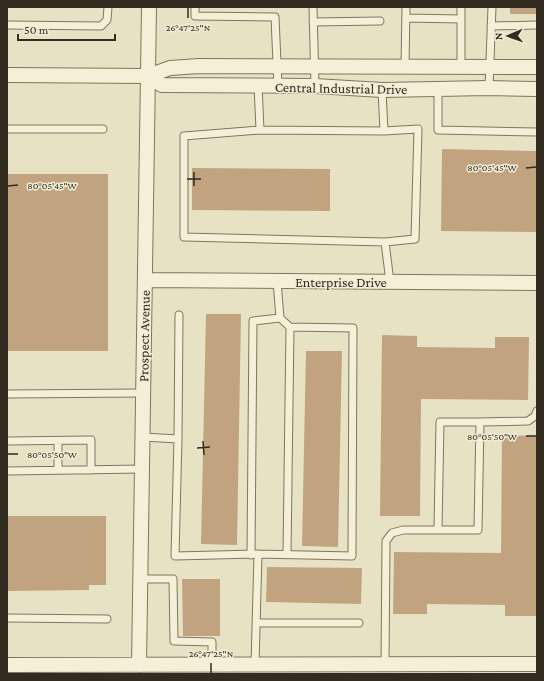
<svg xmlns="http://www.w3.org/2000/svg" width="544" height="681" viewBox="0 0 544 681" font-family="'Crimson Pro',serif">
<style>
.building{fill:#c1a47f}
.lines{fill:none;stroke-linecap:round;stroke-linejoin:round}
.lane-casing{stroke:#80755d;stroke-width:9}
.street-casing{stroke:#80755d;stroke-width:16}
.lane{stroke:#f4efd6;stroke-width:7}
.street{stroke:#f4efd6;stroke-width:14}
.ticks{fill:none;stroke:#322b1f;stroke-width:1.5}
.labels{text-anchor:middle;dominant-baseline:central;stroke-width:3;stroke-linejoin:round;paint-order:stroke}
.street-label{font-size:14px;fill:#322b1f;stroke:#f0ecd3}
.ticks-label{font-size:10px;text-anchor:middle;fill:#322b1f;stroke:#f0ecd3;stroke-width:3;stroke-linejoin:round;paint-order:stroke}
</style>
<rect width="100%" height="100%" fill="#e8e2c4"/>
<path class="building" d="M 510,7 L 537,7 L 537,14 L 510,14 Z
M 442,149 L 537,151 L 537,232 L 441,231 Z
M 192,168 L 330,169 L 330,211 L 192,210 Z
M 7,174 L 108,174 L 108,351 L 7,351 Z
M 206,314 L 241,314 L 237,545 L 201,544 Z
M 382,335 L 417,336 L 417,347 L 495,348 L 495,337 L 529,337 L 528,400 L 421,399 L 420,516 L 380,516 Z
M 306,351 L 342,351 L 338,547 L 302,546 Z
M 502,435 L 537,436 L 537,616 L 505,616 L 505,605 L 427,604 L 427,614 L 393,614 L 394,552 L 501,553 Z
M 7,516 L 106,516 L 106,585 L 89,585 L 89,590 L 7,591 Z
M 267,567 L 362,568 L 361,604 L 266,602 Z
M 182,579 L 220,579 L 220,636 L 183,636 Z"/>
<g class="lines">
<g class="lane-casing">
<path id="lane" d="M 195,7 L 195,16 L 275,17 L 278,86
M 313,7 L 315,86
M 406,18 L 461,19
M 313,22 L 380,21
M 7,25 L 101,26 L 107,20 L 108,7
M 491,26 L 537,25
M 405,67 L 406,7
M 461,67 L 461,7
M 258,85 L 260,130 L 184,136 L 184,237 L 385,242 L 390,282
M 489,88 L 492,7
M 438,89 L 438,130 L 537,132
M 382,90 L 384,131
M 7,129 L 103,129
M 260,130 L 384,131 L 418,129 L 415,239 L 385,242
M 7,394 L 143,393
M 143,437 L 178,439 L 175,556 L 258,554 L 352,556 L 353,328 L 290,327 L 280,318 L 277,281
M 178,439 L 179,315
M 7,441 L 91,440 L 91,470
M 58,441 L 58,470
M 7,471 L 142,469
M 438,529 L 440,422 L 480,422
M 251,555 L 253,321 L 280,318
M 287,555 L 290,327
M 140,579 L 173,579 L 174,641 L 212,642 L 212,665
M 7,618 L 107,619
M 257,623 L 359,623
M 385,664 L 386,541 L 392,533 L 403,530 L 478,530 L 480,422 L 528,421 L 535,416 L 537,411
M 255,665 L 258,554"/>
</g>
<g class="street-casing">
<path id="street" d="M 7,75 L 148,76 L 170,68 L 199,66 L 537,67
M 148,76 L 162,85 L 315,86 L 382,90 L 489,88 L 537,89
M 145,280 L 537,283
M 7,665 L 537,664
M 139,665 L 149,7"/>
</g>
<use href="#lane" class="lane"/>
<use href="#street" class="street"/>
</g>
<path class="ticks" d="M 188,8 L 188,18M 526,168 L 536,167M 194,172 L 194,186M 187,179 L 201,179M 8,186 L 18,185M 526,436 L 536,436M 203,441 L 204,455M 197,448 L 210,447M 8,454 L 18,454M 211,663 L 211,673"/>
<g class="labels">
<g class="street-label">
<text transform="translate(341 88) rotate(1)">Central Industrial Drive</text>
<text x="341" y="282">Enterprise Drive</text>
<text transform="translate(144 336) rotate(-89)">Prospect Avenue</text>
</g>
</g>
<g class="ticks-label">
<text x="188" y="31">26°47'25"N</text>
<text x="492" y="171">80°05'45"W</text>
<text x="52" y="189">80°05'45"W</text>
<text x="492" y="440">80°05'50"W</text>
<text x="52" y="458">80°05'50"W</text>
<text x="211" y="657">26°47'25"N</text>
</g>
<rect width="544" height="681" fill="none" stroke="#322b1f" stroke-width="16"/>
<g transform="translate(508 36) rotate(268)" stroke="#f0ecd3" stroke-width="3" paint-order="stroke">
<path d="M0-3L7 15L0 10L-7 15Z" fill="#322b1f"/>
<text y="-6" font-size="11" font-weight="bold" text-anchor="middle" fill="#322b1f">N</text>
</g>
<path d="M18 34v6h97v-6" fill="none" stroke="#322b1f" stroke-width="2"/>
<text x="24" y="34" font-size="12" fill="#322b1f" stroke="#f0ecd3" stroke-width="3" paint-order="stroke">50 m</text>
</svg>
